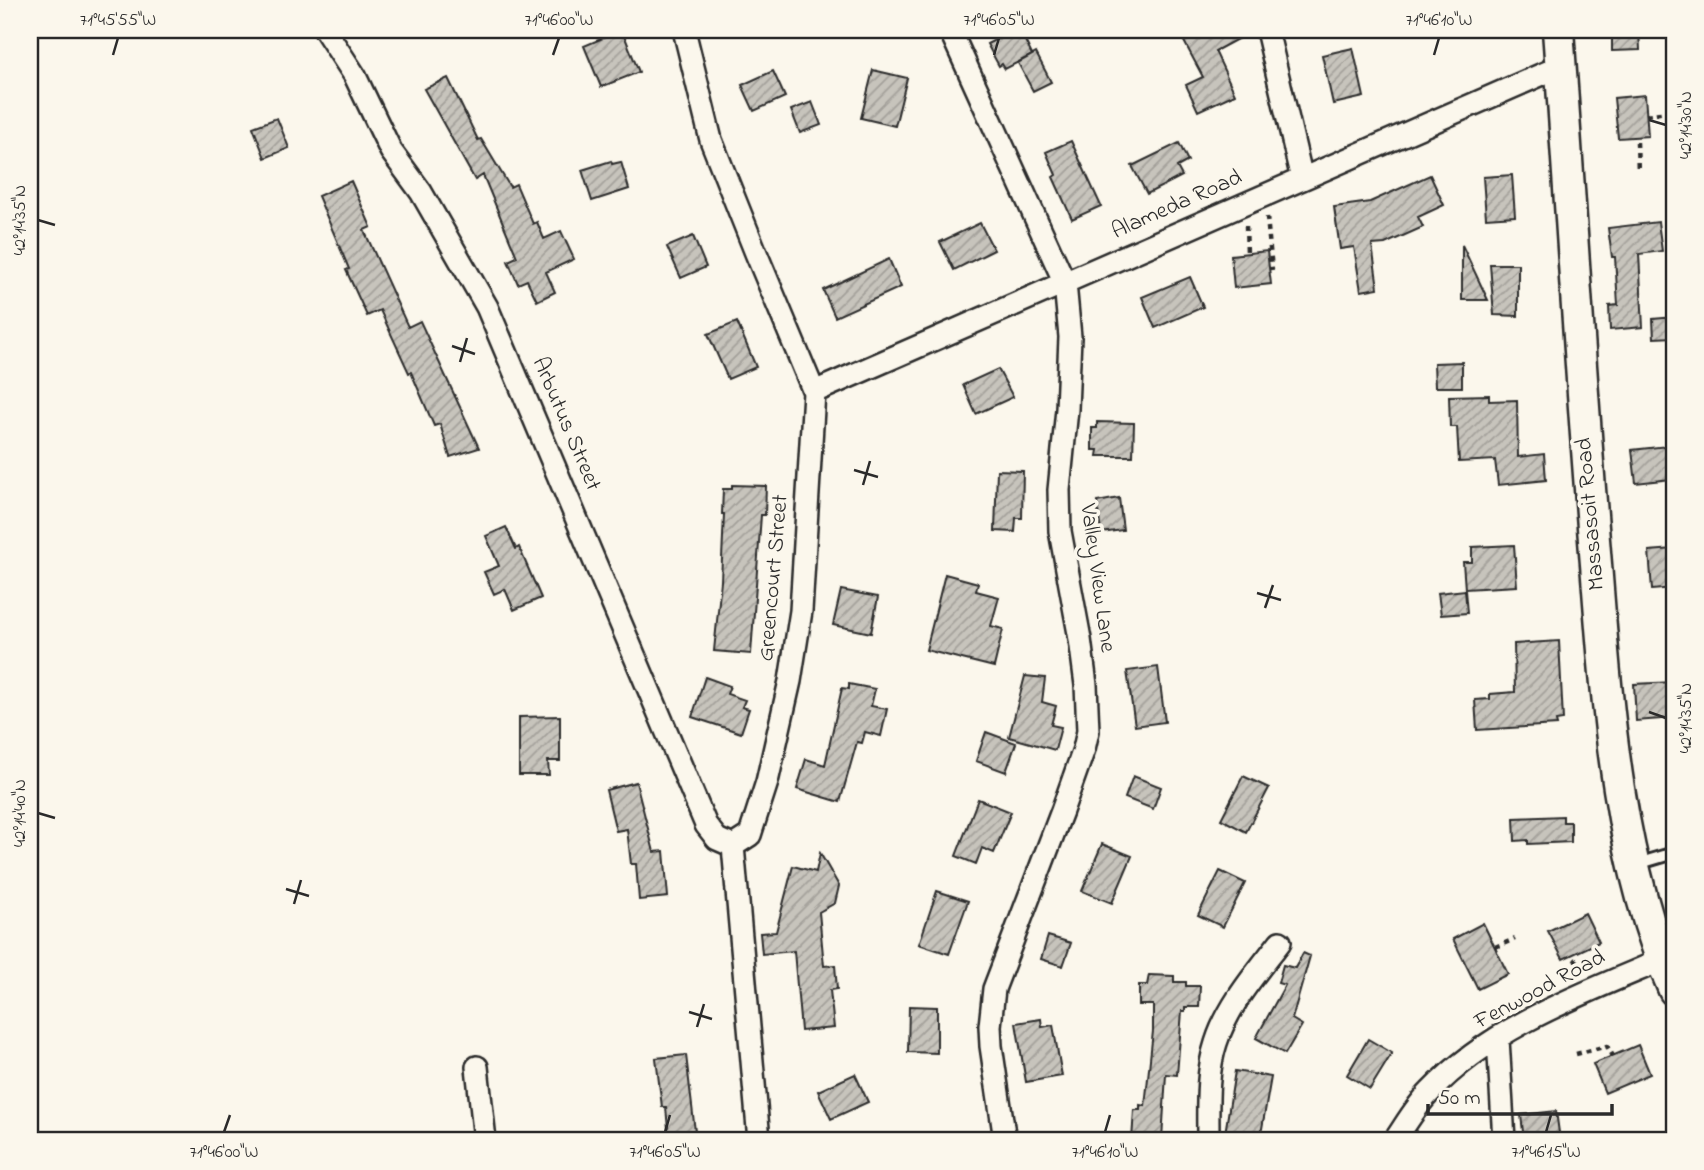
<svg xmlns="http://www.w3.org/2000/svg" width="1704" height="1170" viewBox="0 0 1704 1170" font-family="'Indie Flower',sans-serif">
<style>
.building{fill:url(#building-hatch);stroke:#2b2b2b;stroke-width:2}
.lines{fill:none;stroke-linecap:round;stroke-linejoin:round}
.service-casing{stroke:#2b2b2b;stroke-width:16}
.minor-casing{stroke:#2b2b2b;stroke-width:26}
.secondary-casing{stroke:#2b2b2b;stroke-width:35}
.path{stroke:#2b2b2b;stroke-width:4.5;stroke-dasharray:5 5;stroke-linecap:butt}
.service{stroke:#fbf7ec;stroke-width:10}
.minor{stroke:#fbf7ec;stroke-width:21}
.secondary{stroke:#fbf7ec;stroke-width:30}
.ticks{fill:none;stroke:#2b2b2b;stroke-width:2.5}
.labels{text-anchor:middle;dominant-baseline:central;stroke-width:7;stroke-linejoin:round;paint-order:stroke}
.street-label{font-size:23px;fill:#2b2b2b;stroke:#fbf7ec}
.neatline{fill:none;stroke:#2b2b2b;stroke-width:2.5}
.ticks-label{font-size:18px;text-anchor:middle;fill:#2b2b2b}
</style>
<defs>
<pattern id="building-hatch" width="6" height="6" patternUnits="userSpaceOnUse" patternTransform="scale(1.75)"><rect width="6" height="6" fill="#c7c4bc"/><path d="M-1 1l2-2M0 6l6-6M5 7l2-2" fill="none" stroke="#a29f99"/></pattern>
</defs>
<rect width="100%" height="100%" fill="#fbf7ec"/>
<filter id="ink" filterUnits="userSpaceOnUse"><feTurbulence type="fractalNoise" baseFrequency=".0143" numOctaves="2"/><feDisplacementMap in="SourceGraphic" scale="14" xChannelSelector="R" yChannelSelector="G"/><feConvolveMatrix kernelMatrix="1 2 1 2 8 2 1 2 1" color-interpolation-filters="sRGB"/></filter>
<g filter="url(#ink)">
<path class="building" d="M 622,30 L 639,72 L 601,87 L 584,46 Z
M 1015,30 L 1020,30 L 1032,55 L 1005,69 L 1002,64 L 999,66 L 987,44 Z
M 1178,30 L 1254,30 L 1215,51 L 1235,94 L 1198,111 L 1186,85 L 1203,77 Z
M 1612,30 L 1639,30 L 1640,50 L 1612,51 Z
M 1353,48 L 1364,97 L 1333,104 L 1322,55 Z
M 1036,53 L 1051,82 L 1033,91 L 1018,63 Z
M 873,70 L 907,78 L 895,126 L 861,118 Z
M 773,71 L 785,97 L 754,111 L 742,85 Z
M 448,78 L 478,140 L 481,139 L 510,187 L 516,184 L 533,224 L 537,222 L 544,239 L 561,231 L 574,259 L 546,272 L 555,292 L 537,301 L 527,280 L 518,284 L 508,261 L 517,257 L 483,175 L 475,180 L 424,89 Z
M 1645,95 L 1648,136 L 1618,138 L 1614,98 Z
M 812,102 L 821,125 L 800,133 L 791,110 Z
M 277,118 L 289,148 L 265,158 L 253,127 Z
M 1071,141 L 1101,206 L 1072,219 L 1053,177 L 1056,175 L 1046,152 Z
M 1179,143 L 1188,161 L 1177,167 L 1182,176 L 1147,194 L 1132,166 Z
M 611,161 L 612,164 L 621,162 L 629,189 L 592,201 L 582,170 Z
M 1430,175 L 1444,205 L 1418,217 L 1423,227 L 1385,244 L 1372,245 L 1378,288 L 1361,291 L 1354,247 L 1340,249 L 1334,207 L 1370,202 Z
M 1512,175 L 1515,216 L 1486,218 L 1483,177 Z
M 351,181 L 371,227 L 364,230 L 408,327 L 420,321 L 479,448 L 450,457 L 440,424 L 434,426 L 411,372 L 409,373 L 380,310 L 367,316 L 346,270 L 349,269 L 318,196 Z
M 1658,222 L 1662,251 L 1639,254 L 1643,327 L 1610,330 L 1609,306 L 1618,305 L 1615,257 L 1612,257 L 1608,228 Z
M 980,223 L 994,250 L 954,270 L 940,242 Z
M 693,236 L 706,267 L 681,278 L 667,247 Z
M 1462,245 L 1488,300 L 1462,300 Z
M 1267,251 L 1271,284 L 1234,288 L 1231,255 Z
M 889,259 L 901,287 L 835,317 L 823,290 Z
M 1490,264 L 1518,264 L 1518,316 L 1494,315 Z
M 1190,277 L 1203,307 L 1155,328 L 1142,297 Z
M 1674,317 L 1674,337 L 1654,338 L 1653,319 Z
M 737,322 L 756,367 L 728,379 L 708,334 Z
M 1462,362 L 1462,387 L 1435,387 L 1434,363 Z
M 998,369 L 1013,397 L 976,414 L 963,385 Z
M 1489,395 L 1489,401 L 1517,400 L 1518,457 L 1544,454 L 1546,480 L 1498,485 L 1495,460 L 1459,462 L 1457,427 L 1450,427 L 1449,396 Z
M 1097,422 L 1134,423 L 1133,456 L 1097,456 L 1098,450 L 1092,450 L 1092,428 L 1097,428 Z
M 1667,446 L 1671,479 L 1636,483 L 1632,450 Z
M 997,470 L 1023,471 L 1022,518 L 1016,518 L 1015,532 L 995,531 Z
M 732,485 L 766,486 L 765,515 L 761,515 L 751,654 L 714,651 L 721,581 L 724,514 L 722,514 L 723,489 L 732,489 Z
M 1119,498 L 1123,530 L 1101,533 L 1097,502 Z
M 506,527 L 516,549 L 519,547 L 541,598 L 514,610 L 505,589 L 494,594 L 484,572 L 499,566 L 486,536 Z
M 1514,545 L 1517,586 L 1465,589 L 1463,562 L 1472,562 L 1472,547 Z
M 1674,549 L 1674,588 L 1652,590 L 1649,551 Z
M 945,574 L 978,583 L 976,591 L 999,597 L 991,626 L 1003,629 L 994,667 L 926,650 Z
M 841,590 L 878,597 L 871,633 L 833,625 Z
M 1465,590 L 1467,613 L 1441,615 L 1438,593 Z
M 1559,641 L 1563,720 L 1556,721 L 1557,725 L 1477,730 L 1475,700 L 1490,699 L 1490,694 L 1515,692 L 1514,644 Z
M 1158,667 L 1165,722 L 1135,726 L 1127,671 Z
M 1025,676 L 1045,678 L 1042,702 L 1056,706 L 1051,725 L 1061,727 L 1055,750 L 1009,737 Z
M 705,677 L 730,686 L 727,694 L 745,700 L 742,707 L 749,709 L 741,733 L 692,717 Z
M 1674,682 L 1674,718 L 1636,721 L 1634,684 Z
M 849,684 L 875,689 L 871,706 L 887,709 L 881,736 L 865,732 L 862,743 L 857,742 L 840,802 L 797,789 L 806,759 L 825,765 L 842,688 L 849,689 Z
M 560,716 L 560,761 L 548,761 L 549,775 L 519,775 L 519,717 Z
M 986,732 L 1016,743 L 1006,772 L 976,761 Z
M 1133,776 L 1161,787 L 1153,809 L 1125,798 Z
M 1243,776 L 1269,788 L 1246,832 L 1221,819 Z
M 636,782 L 654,852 L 664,851 L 668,897 L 639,900 L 636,864 L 631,864 L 627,829 L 616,831 L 606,790 Z
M 978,799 L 1011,812 L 994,853 L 982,848 L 976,864 L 956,856 Z
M 1563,816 L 1563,822 L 1571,822 L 1571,842 L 1528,844 L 1528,840 L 1515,841 L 1514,818 Z
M 1102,844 L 1132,856 L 1112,903 L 1082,891 Z
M 820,853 L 839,886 L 835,903 L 819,912 L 824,966 L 835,965 L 837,989 L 830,990 L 834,1028 L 801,1031 L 794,951 L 762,954 L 760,933 L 776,932 L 793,866 L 816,872 Z
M 1220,871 L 1245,883 L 1223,927 L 1198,915 Z
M 937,891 L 968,901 L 949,954 L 919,944 Z
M 1585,913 L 1599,942 L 1563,959 L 1548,931 Z
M 1483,923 L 1508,974 L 1478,989 L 1453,939 Z
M 1048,936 L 1071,943 L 1063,966 L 1041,959 Z
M 1303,953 L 1310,956 L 1292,1019 L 1302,1025 L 1285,1054 L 1256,1038 L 1285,985 L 1278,983 L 1283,965 L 1295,968 Z
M 1149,975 L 1174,976 L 1174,982 L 1186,982 L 1186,986 L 1200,986 L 1199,1007 L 1185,1007 L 1185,1011 L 1182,1011 L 1177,1075 L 1166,1074 L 1162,1140 L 1132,1140 L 1134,1110 L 1140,1110 L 1140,1105 L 1145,1106 L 1153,1031 L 1153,1005 L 1139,1005 L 1139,985 L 1147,985 Z
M 909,1006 L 937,1007 L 937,1053 L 908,1052 Z
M 1041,1019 L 1042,1027 L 1053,1025 L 1062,1076 L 1026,1082 L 1016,1023 Z
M 1368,1039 L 1392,1053 L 1370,1089 L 1347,1075 Z
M 1638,1045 L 1650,1074 L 1605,1093 L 1593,1064 Z
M 686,1055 L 696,1140 L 669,1140 L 666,1107 L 662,1107 L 656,1058 Z
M 1235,1071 L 1271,1077 L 1260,1140 L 1224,1140 Z
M 855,1074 L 868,1102 L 831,1119 L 818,1091 Z
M 1556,1111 L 1560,1140 L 1524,1140 L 1521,1115 Z"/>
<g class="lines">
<g class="service-casing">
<path id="service" d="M 1637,864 L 1674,853"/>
</g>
<g class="minor-casing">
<path id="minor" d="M 325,30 L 355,76 L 391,151 L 421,192 L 487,307 L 706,825 L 717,839 L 733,846
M 684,30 L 711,140 L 756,253 L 814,392 L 801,611 L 790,681 L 767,782 L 750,835 L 733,846 L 759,1140
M 950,30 L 1065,283 L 1070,337 L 1067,409 L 1059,490 L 1060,531 L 1080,639 L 1086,685 L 1088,731 L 1084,749 L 1062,811 L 994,989 L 990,1026 L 991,1046 L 1005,1140
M 1267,30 L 1302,179
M 814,392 L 1561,66
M 1498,1039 L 1504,1140
M 477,1067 L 485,1140
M 1208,1140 C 1208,1108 1206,1073 1216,1043 C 1228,1005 1257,972 1280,942
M 1395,1140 C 1406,1124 1416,1106 1430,1092 C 1491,1027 1582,994 1662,960"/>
</g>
<g class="secondary-casing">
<path id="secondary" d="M 1558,30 C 1571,208 1581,386 1596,564 C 1607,704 1617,860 1674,990"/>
</g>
<path class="path" d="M 1585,34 L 1612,33
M 1646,115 L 1674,111
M 1637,142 L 1638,172
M 1267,217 L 1272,270
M 1246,226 L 1247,253
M 1495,947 L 1515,939
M 1574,959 L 1586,968
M 1576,1054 L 1607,1046 L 1613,1056"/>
<use href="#service" class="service"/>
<use href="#minor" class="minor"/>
<use href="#secondary" class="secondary"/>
</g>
</g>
<path class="ticks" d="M 113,55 L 118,38M 553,55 L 559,38M 994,55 L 999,38M 1434,55 L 1439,38M 1649,120 L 1666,125M 38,220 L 55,225M 452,346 L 475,354M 460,362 L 467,338M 854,470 L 878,477M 863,485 L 870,461M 1257,593 L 1281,600M 1265,608 L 1273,585M 1649,712 L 1666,718M 38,813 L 55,818M 286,889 L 309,896M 294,904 L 301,880M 689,1012 L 712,1019M 697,1027 L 704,1004M 224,1132 L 230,1115M 665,1132 L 670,1115M 1105,1132 L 1110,1115M 1546,1132 L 1551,1115"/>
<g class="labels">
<g class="street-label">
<text transform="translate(1177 205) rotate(-24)">Alameda Road</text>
<text transform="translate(566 424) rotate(67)">Arbutus Street</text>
<text transform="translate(1591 514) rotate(-95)">Massasoit Road</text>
<text transform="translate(774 578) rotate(-85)">Greencourt Street</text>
<text transform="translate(1097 578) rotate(82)">Valley View Lane</text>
<text transform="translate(1540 990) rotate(-28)">Fenwood Road</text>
</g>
</g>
<rect width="1704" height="1170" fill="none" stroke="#fbf7ec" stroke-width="77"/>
<path d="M1428 1104v10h184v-10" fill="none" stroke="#2b2b2b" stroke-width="3.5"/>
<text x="1438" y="1104" font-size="21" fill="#2b2b2b" stroke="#fbf7ec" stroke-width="5" paint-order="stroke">50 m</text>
<rect x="38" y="38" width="1628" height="1094" class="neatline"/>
<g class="ticks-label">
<text x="118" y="25">71°45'55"W</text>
<text x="559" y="25">71°46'00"W</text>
<text x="999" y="25">71°46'05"W</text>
<text x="1439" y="25">71°46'10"W</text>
<text transform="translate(1685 125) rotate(-90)" y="6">42°14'30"N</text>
<text transform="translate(19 220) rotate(-90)" y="6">42°14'35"N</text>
<text transform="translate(1685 718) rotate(-90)" y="6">42°14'35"N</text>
<text transform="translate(19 813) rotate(-90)" y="6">42°14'40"N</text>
<text x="224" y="1157">71°46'00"W</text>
<text x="665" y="1157">71°46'05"W</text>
<text x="1105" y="1157">71°46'10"W</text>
<text x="1546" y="1157">71°46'15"W</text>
</g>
</svg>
